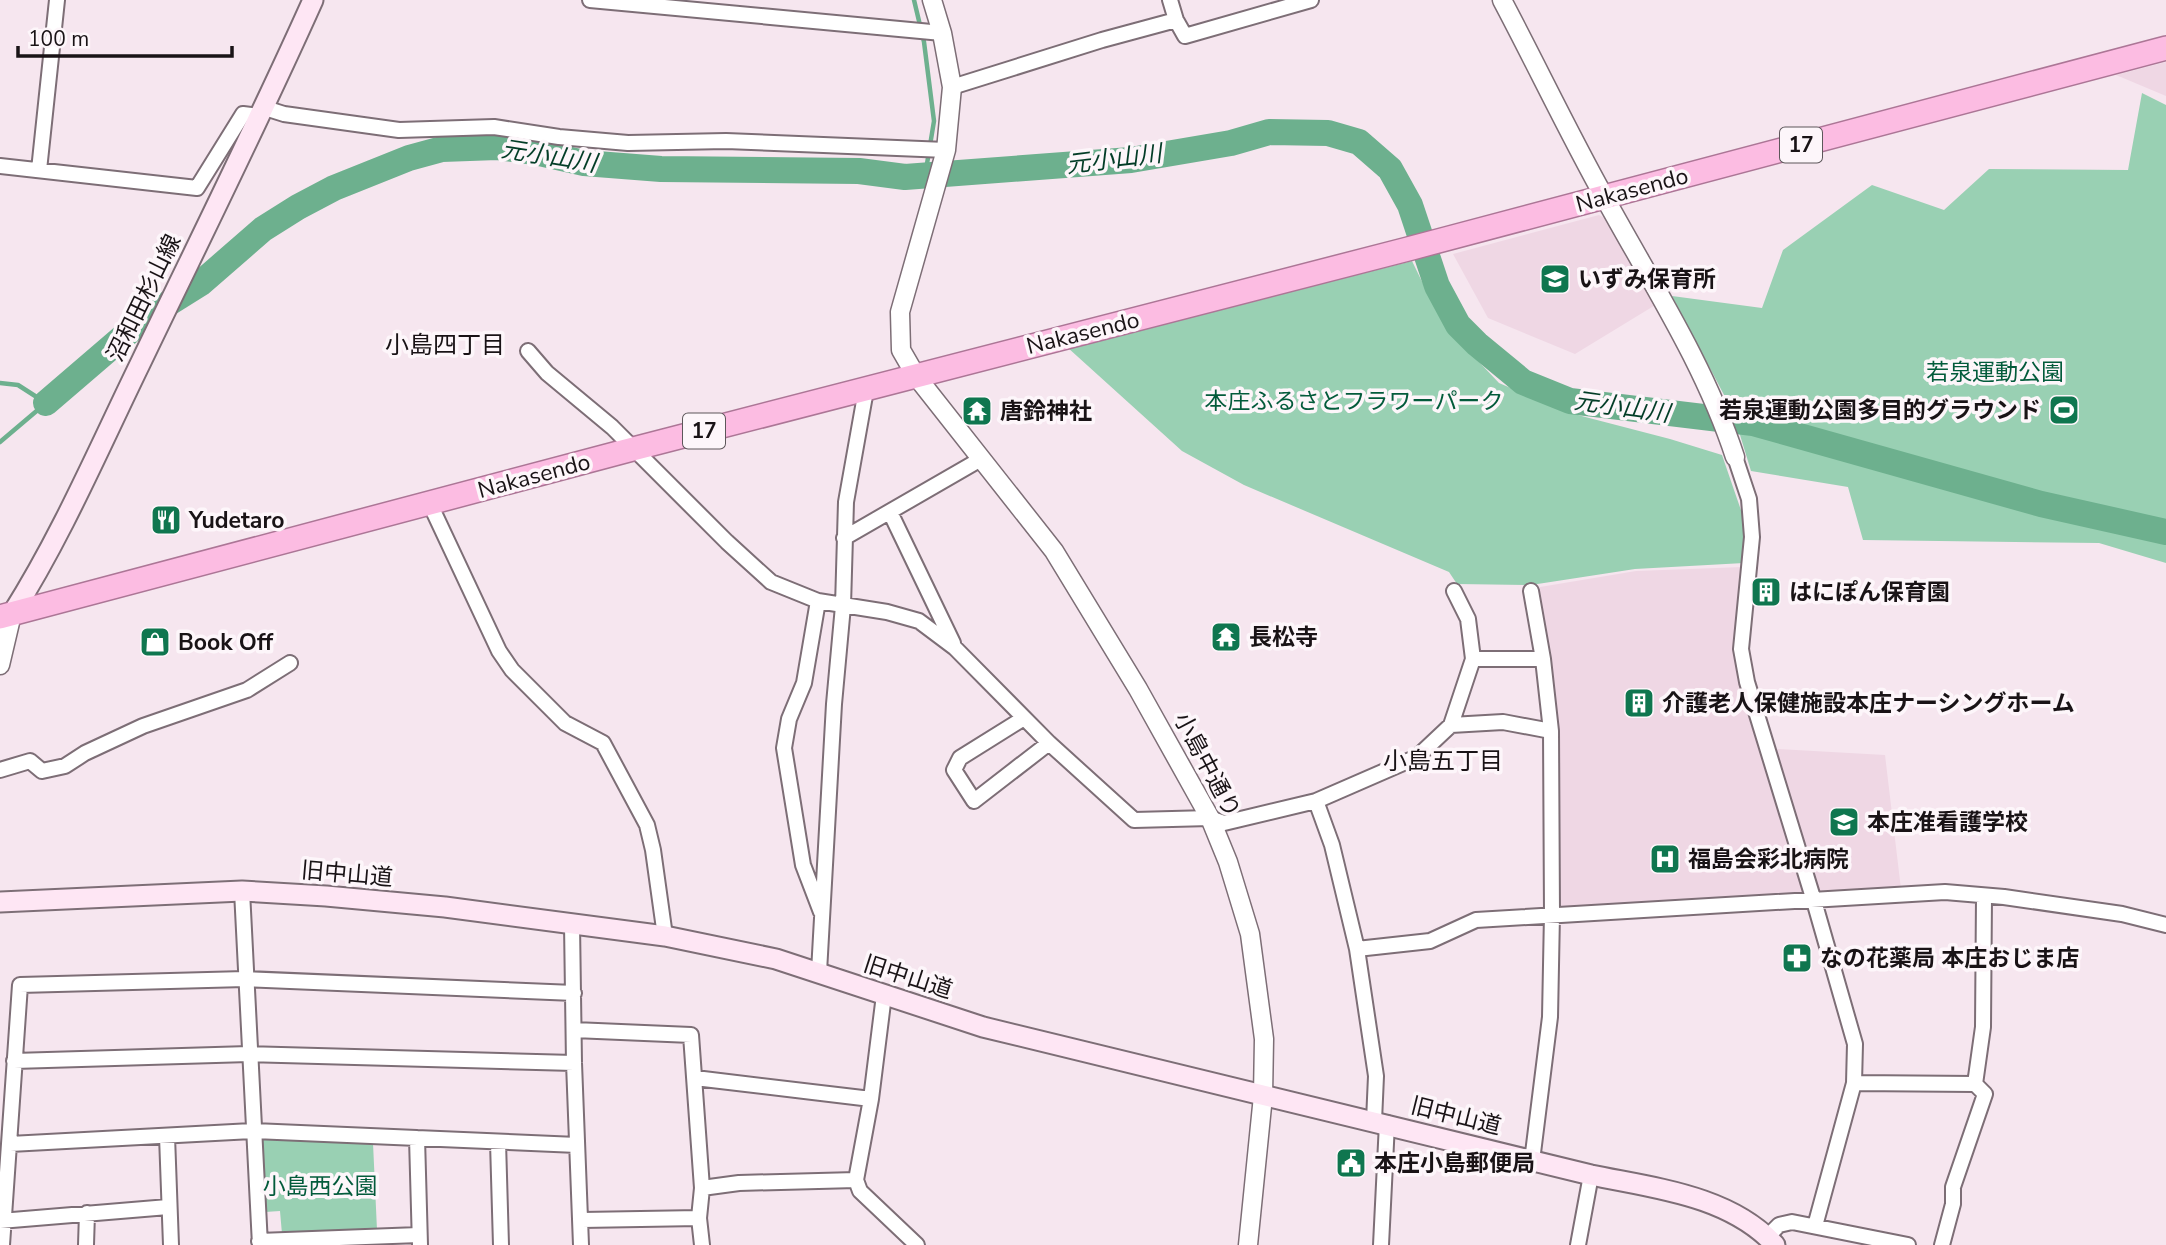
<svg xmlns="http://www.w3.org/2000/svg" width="2166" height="1245" viewBox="0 0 2166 1245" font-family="'Nunito Sans','Noto Sans JP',sans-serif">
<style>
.built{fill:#efd7e4}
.green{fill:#99d0b3}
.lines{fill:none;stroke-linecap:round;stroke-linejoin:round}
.stream{stroke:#6db08e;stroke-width:4.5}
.river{stroke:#6db08e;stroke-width:26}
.minor-casing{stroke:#7d6e76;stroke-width:18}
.tertiary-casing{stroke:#7d6e76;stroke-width:21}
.secondary-casing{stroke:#7d6e76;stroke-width:23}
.trunk-casing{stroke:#ac7696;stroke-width:26}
.minor{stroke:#fff;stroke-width:14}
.tertiary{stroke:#fff;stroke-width:18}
.secondary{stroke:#fee6f4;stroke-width:19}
.trunk{stroke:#fcbce2;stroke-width:23}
.labels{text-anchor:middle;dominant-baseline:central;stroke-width:7;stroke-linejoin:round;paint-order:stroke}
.shield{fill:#fdf6fa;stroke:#5d575a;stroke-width:2}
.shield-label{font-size:21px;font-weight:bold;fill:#191316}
.street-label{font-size:23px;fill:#191316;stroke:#fdf6fa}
.poi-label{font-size:23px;font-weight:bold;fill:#191316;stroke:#fdf6fa;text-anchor:start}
.park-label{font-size:23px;fill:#035b3b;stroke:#fdf6fa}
.water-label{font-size:24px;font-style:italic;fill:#033d27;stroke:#fdf6fa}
.neighbourhood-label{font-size:24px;fill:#191316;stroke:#fdf6fa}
</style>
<rect width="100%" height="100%" fill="#f6e6ef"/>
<path class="built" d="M 2166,62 L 2166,96 L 2116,75 Z
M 1599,215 L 1607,219 L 1657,304 L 1575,354 L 1488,318 L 1453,254 Z
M 1743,567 L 1734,636 L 1740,687 L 1805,894 L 1560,909 L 1555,906 L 1557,740 L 1534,588 L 1636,571 Z
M 1778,749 L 1885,755 L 1901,889 L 1823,893 L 1815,889 L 1774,752 Z"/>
<path class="green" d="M 2142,93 L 2166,105 L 2166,563 L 2099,543 L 1863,540 L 1848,487 L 1751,471 L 1733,412 L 1672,296 L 1762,308 L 1783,250 L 1872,185 L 1944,210 L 1989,169 L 2128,170 Z
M 1412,261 L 1428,294 L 1462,344 L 1499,383 L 1570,413 L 1670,439 L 1722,455 L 1744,519 L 1744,563 L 1635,569 L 1531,585 L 1457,584 L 1449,572 L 1244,485 L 1182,451 L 1067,347 Z
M 268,1136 L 373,1143 L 377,1230 L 282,1234 L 280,1211 L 265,1212 L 260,1143 Z"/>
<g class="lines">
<path class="stream" d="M 914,0 L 924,42 L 934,121 L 925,176
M 0,383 L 18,385 L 46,403 L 0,442"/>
<path class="river" d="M 46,403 L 145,318 L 201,283 L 263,229 L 298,207 L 334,188 L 409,158 L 442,149 L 497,147 L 535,152 L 584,163 L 661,169 L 859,171 L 905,177 L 1131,160 L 1231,143 L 1269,132 L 1328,133 L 1359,142 L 1390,169 L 1410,205 L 1437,286 L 1458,325 L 1477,344 L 1523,382 L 1570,401 L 1753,423 L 2041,504 L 2166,532"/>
<g class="minor-casing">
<path id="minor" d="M 590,0 L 942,33
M 1170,0 L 1176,20 L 1185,36 L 1311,0
M 952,87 L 1102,40 L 1176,20
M 265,108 L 284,114 L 399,130 L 494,127 L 559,137 L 628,143 L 726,141 L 946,150
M 0,166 L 197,188 L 243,114 L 260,116
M 39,170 L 57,0
M 528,351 L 547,373 L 612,427 L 727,542 L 771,582 L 818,601 L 887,612 L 919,621 L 955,648 L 1049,743 L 1134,820 L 1210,818 L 1224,823 L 1316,801 L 1417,757 L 1451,725 L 1473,659 L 1468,619 L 1454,591
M 1735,457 L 1749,499 L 1752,537 L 1741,649 L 1747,682 L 1814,901 L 1855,1044 L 1854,1083 L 1815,1226
M 430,504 L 499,651 L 512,670 L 565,723 L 603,743 L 647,825 L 653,850 L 665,936
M 890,512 L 953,643
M 844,538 L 981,459
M 1531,591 L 1543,659 L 1551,731 L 1552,914 L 1550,1017 L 1532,1161
M 818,601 L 804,683 L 789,719 L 784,748 L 803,865 L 821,912
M 1473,659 L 1543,659
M 1024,718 L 960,758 L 954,770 L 974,801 L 1049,743
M 1451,725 L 1503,722 L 1551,731
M 0,770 L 30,761 L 42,771 L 65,766 L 85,753 L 143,726 L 247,690 L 290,663
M 1316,801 L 1332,845 L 1357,949 L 1376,1076 L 1374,1121
M 242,891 L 260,1245
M 572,924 L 574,1063 L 581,1245
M 1357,949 L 1430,941 L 1476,920 L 1945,892 L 2004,897 L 2122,914 L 2166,925
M 819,972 L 834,704 L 843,606 L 846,502 L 866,390
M 884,995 L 871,1099 L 856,1180 L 860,1191 L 917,1245
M 574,1030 L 691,1035 L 702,1188 L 699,1218 L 702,1245
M 14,1061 L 249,1054 L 574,1063
M 695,1078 L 871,1099
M 1854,1083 L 1975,1084 L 1985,1094 L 1953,1187 L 1953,1204 L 1942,1245
M 1975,1084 L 1983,1027 L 1984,897
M 167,1136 L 171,1245
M 417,1138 L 420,1245
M 498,1142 L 501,1245
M 10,1144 L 252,1131 L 577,1145
M 702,1188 L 739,1183 L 856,1180
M 582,1220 L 699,1218
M 0,1221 L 168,1207
M 1767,1237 L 1779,1225 L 1792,1222 L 1908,1245
M 259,1241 L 419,1235
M 2,1245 L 20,985 L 245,979 L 574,993
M 86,1245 L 87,1213
M 1381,1245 L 1387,1123
M 1578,1245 L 1591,1175"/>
</g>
<g class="tertiary-casing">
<path id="tertiary" d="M 932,0 L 942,33 L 952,87 L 946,150 L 900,312 L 901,350 L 916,376 L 1054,551 L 1138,689 L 1210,818 L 1228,862 L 1250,934 L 1264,1039 L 1263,1096 L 1248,1245
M 1502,0 C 1537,66 1569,134 1606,200 C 1652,284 1705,365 1735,457
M 0,665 L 12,614"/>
</g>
<g class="secondary-casing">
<path id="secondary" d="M 12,614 C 62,535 99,448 140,364 C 198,243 258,123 313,0
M 0,902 L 242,891 L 326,896 L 445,907 L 665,936 L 776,959 L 983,1027 L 1591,1175 C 1653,1188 1729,1195 1775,1245"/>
</g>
<g class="trunk-casing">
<path id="trunk" d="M 0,617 L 633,449 L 1408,249 L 2166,48"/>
</g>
<use href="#minor" class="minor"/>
<use href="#tertiary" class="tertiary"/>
<use href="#secondary" class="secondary"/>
<use href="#trunk" class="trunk"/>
</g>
<defs>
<g id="school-square" transform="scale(1.575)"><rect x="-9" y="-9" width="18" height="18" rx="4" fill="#0f764f" stroke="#fdf6fa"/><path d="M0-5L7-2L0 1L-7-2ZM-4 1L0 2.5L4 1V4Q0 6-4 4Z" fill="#fff"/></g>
<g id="stadium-square" transform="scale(1.575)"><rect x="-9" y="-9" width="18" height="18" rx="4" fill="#0f764f" stroke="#fdf6fa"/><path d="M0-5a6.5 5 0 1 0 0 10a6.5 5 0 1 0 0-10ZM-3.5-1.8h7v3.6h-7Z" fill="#fff"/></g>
<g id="temple-square" transform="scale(1.575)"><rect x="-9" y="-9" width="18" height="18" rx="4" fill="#0f764f" stroke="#fdf6fa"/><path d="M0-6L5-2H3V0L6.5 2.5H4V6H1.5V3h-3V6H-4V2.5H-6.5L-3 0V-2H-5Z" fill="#fff"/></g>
<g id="restaurant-square" transform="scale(1.575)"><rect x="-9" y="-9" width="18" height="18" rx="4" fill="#0f764f" stroke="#fdf6fa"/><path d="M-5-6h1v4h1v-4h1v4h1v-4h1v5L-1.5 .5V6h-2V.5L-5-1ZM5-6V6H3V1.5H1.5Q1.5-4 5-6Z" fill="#fff"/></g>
<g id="building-square" transform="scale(1.575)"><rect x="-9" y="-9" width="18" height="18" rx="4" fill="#0f764f" stroke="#fdf6fa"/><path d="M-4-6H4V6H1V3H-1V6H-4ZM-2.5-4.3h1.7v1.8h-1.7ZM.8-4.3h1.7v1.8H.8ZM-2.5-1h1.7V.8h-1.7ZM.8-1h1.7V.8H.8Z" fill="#fff"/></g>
<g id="shop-square" transform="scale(1.575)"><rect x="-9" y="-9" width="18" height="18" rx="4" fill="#0f764f" stroke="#fdf6fa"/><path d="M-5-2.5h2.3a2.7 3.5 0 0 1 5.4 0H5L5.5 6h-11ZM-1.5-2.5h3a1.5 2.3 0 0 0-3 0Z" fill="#fff"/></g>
<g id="university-square" transform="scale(1.575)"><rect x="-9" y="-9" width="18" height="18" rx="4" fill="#0f764f" stroke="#fdf6fa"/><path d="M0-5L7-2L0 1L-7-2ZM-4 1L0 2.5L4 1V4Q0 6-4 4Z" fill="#fff"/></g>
<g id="hospital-square" transform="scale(1.575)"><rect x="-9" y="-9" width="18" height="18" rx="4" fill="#0f764f" stroke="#fdf6fa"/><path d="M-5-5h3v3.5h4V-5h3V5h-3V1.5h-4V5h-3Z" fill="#fff"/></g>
<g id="pharmacy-square" transform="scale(1.575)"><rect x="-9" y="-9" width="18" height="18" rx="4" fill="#0f764f" stroke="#fdf6fa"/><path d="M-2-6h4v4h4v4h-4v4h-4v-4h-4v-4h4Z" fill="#fff"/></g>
<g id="civic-square" transform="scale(1.575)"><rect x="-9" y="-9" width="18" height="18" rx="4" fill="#0f764f" stroke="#fdf6fa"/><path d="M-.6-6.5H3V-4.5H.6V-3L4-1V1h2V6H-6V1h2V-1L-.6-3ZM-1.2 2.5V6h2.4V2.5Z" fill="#fff"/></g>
</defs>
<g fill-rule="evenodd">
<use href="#school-square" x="1555" y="279"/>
<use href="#stadium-square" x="2064" y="410"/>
<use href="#temple-square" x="977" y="411"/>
<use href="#restaurant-square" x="166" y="520"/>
<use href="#building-square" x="1766" y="592"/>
<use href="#temple-square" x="1226" y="637"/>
<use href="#shop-square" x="155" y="642"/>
<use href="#building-square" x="1639" y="703"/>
<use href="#university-square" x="1844" y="822"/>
<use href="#hospital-square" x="1665" y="859"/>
<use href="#pharmacy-square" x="1797" y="958"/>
<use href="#civic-square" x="1351" y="1163"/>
</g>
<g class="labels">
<g class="shield">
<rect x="1780" y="127.5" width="42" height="35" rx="5"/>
<rect x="683" y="413.5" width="42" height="35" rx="5"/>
</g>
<g class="shield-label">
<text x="1801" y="145">17</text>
<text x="704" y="431">17</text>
</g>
<g class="street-label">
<text transform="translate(1632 190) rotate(-15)">Nakasendo</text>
<text transform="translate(144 298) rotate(-64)">沼和田杉山線</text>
<text transform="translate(1083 333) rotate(-14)">Nakasendo</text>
<text transform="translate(534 476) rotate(-15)">Nakasendo</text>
<text transform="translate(1207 765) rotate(62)">小島中通り</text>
<text transform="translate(347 874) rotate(5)">旧中山道</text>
<text transform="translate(908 977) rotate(18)">旧中山道</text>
<text transform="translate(1456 1116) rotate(14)">旧中山道</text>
</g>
<g class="poi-label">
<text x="1578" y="279">いずみ保育所</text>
<text x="2041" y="410" text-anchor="end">若泉運動公園多目的グラウンド</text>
<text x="1000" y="411">唐鈴神社</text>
<text x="189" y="520">Yudetaro</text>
<text x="1789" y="592">はにぽん保育園</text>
<text x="1249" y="637">長松寺</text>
<text x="178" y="642">Book Off</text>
<text x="1662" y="703">介護老人保健施設本庄ナーシングホーム</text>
<text x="1867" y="822">本庄准看護学校</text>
<text x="1688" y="859">福島会彩北病院</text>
<text x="1820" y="958">なの花薬局 本庄おじま店</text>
<text x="1374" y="1163">本庄小島郵便局</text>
</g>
<g class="park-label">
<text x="1995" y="372">若泉運動公園</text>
<text x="1354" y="401">本庄ふるさとフラワーパーク</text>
<text x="320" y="1186">小島西公園</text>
</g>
<g class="water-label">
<text transform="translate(549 156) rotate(9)">元小山川</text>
<text transform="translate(1114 159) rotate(-7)">元小山川</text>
<text transform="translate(1622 407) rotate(8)">元小山川</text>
</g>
<g class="neighbourhood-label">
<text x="445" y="345">小島四丁目</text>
<text x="1443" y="761">小島五丁目</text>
</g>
</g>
<path d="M18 46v10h214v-10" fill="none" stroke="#191316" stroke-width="3.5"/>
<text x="28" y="46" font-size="21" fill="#191316" stroke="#fdf6fa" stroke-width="5" paint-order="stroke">100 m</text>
</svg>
